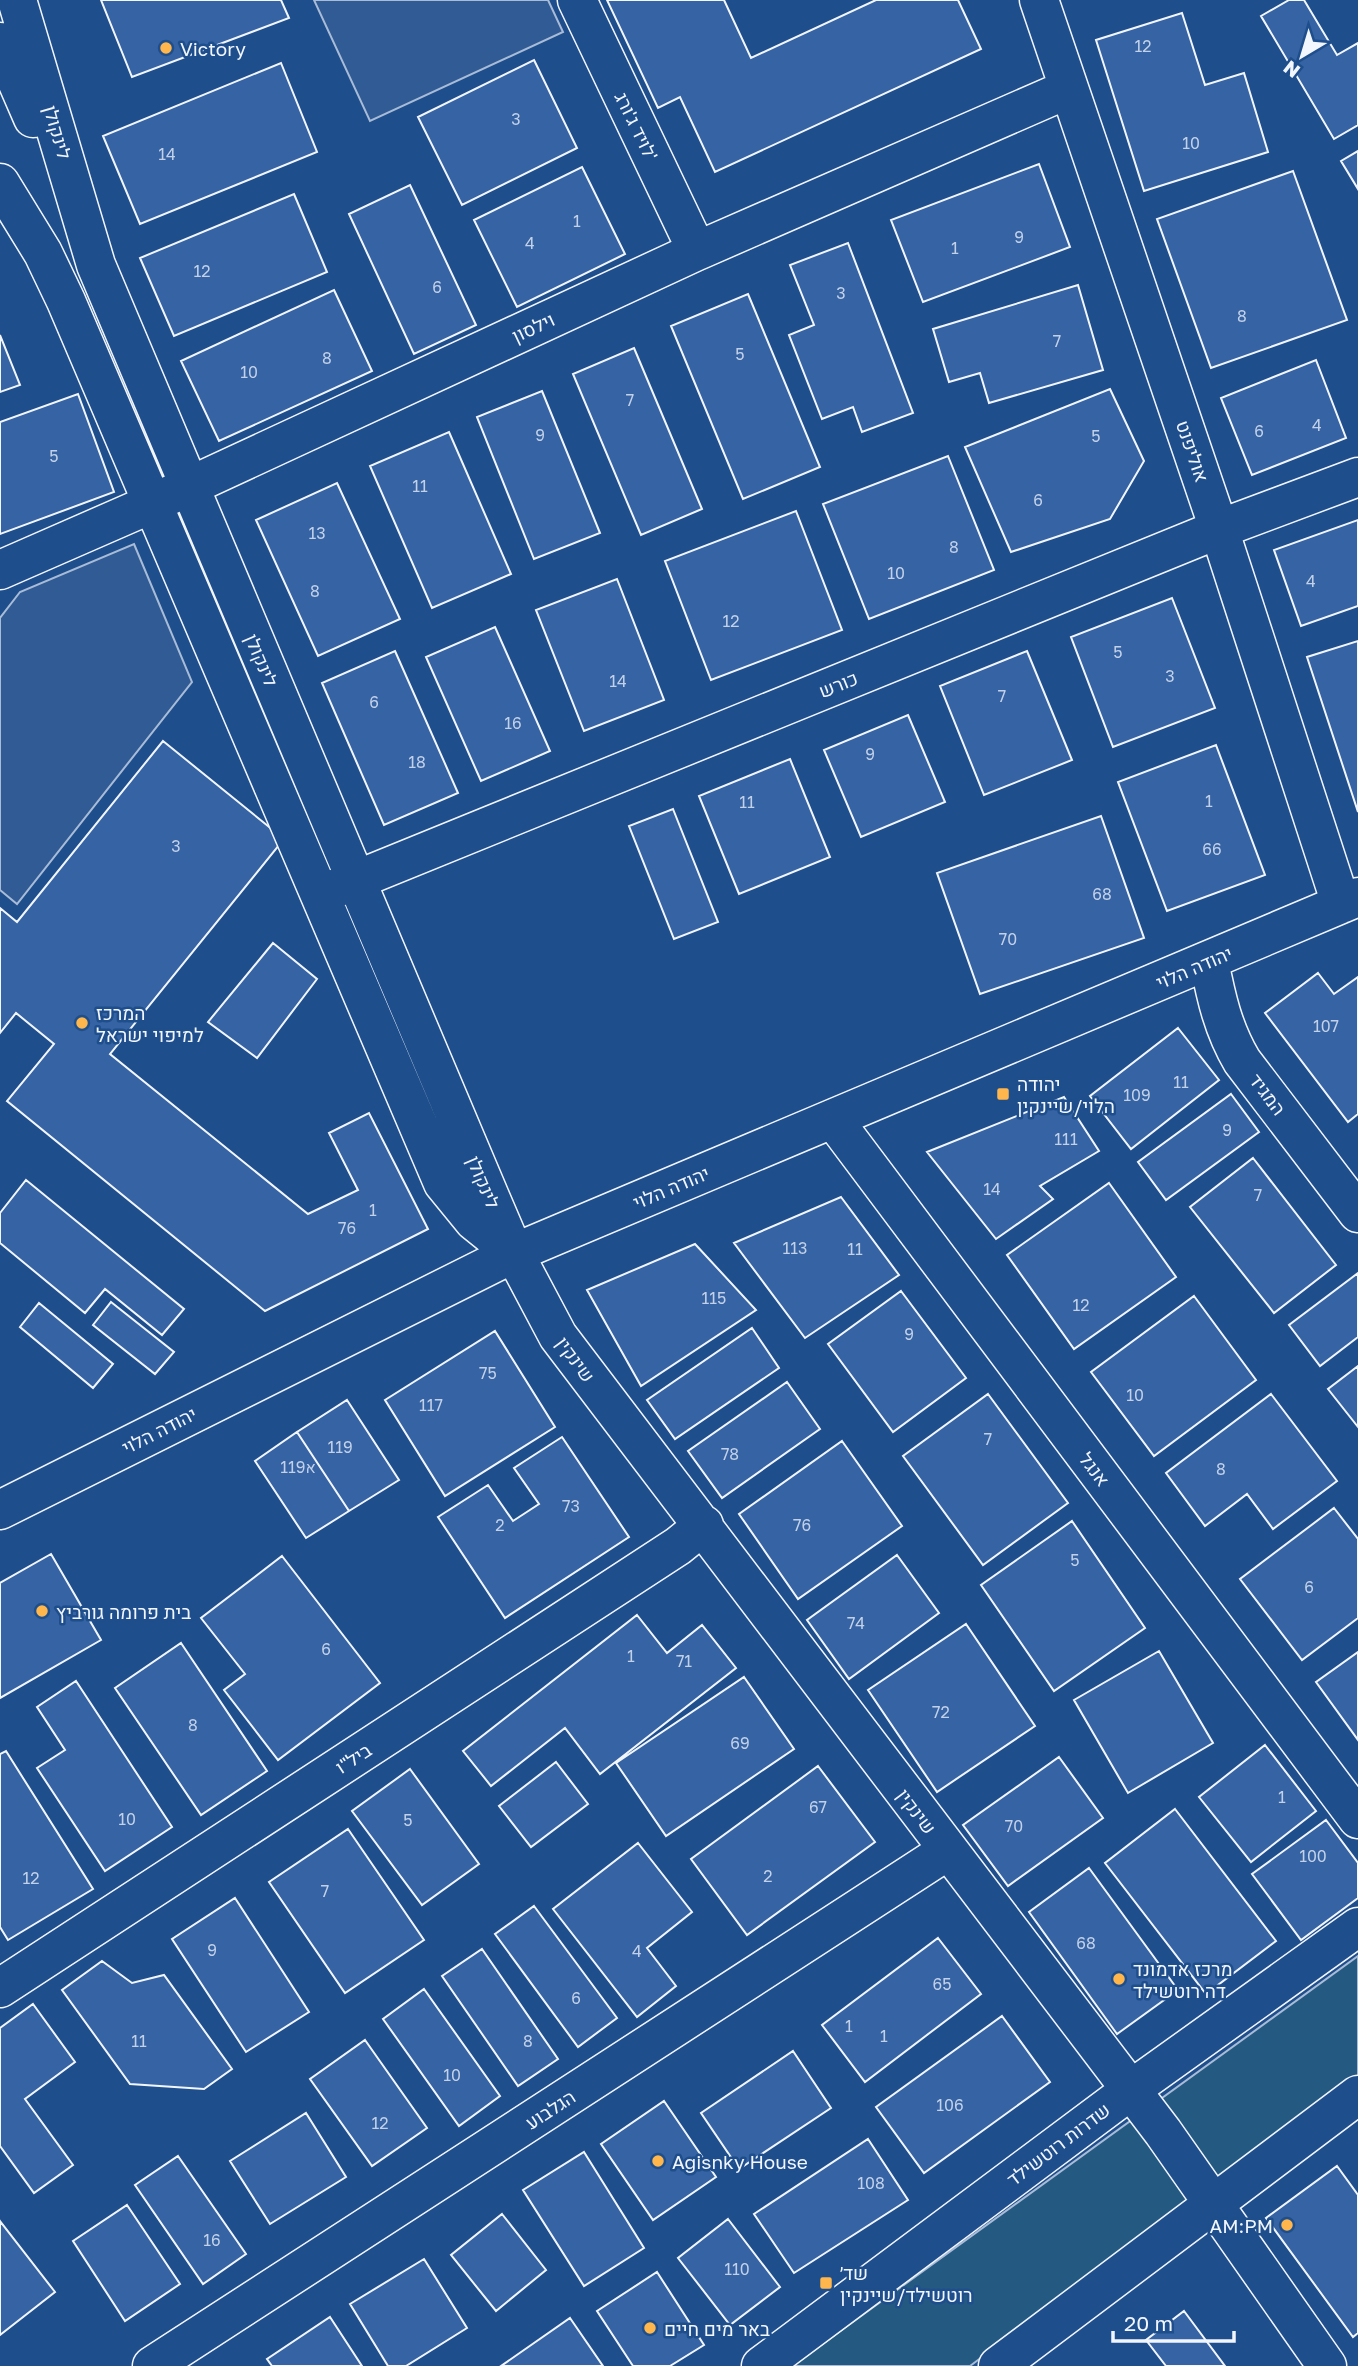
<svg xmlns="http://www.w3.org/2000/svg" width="1358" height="2366" viewBox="0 0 1358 2366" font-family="'Golos Text',Heebo,sans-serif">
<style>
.green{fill:#245a82;stroke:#a8bbd7;stroke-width:2}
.parking{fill:#305b95;stroke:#a8bbd7;stroke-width:2}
.building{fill:#3563a3;stroke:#f2f6ff;stroke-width:2}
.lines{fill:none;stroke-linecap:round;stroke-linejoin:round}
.minor-casing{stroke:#f2f6ff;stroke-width:41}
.minor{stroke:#1f4e8c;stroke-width:38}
.poi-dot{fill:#ffb74d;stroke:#1f4e8c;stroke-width:2.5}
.labels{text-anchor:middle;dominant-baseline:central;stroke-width:5;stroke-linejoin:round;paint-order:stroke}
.number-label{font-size:16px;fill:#c3d1e8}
.poi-label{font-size:19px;fill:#f2f6ff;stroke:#1f4e8c;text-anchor:start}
.street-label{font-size:19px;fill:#f2f6ff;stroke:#1f4e8c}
</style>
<rect width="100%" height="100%" fill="#1f4e8c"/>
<path class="green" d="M 1358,1956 L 1358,2077 L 970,2366 L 792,2366 Z"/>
<path class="parking" d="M 314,0 L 548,0 L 563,32 L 370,121 Z
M 134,544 L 192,682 L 17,904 L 0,890 L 0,618 L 20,592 Z"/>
<path class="building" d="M 101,0 L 281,0 L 289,18 L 132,77 Z
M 607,0 L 724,0 L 751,58 L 876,0 L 958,0 L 981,49 L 715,172 L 680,97 L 658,108 Z
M 1289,0 L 1304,0 L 1337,55 L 1358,43 L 1358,125 L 1334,139 L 1261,16 Z
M 1182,13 L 1205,85 L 1244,73 L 1268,152 L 1144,191 L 1096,40 Z
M 534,60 L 577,148 L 462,205 L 418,117 Z
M 281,63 L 317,152 L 140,224 L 103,136 Z
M 1358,151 L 1358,189 L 1341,161 Z
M 1039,164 L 1070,247 L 923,302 L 891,220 Z
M 582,167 L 625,254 L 517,307 L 474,220 Z
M 1293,171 L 1347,320 L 1211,368 L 1157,219 Z
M 410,185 L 476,325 L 414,354 L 349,214 Z
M 294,194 L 327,272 L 174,336 L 140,258 Z
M 848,243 L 913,413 L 862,432 L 853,407 L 822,419 L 789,335 L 814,325 L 790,265 Z
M 1078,285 L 1103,370 L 989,403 L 980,373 L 949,382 L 933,329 Z
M 334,290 L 372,371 L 219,441 L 181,361 Z
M 748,294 L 820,467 L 743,499 L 671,326 Z
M 0,335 L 20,385 L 0,392 Z
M 634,348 L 702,509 L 641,535 L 573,374 Z
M 1316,360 L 1346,438 L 1252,475 L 1221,398 Z
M 1110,389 L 1144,461 L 1110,519 L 1011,552 L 965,447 Z
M 542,391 L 600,533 L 534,559 L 477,417 Z
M 78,394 L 114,492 L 0,534 L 0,422 Z
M 449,432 L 511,574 L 432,608 L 370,466 Z
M 948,456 L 994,570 L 869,619 L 823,504 Z
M 337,483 L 400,619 L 318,656 L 256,520 Z
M 796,511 L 842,630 L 711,680 L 665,561 Z
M 1358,520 L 1358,606 L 1301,626 L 1274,550 Z
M 617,579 L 664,700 L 584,731 L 536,610 Z
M 1172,598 L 1215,708 L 1113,747 L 1071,637 Z
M 495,627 L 550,751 L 481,781 L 426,657 Z
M 1358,641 L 1358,812 L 1307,657 Z
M 395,651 L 458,793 L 384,825 L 322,683 Z
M 1027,651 L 1072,760 L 984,795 L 940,686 Z
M 908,715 L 945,802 L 861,837 L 824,750 Z
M 163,741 L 284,839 L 110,1054 L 308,1214 L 358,1190 L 329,1133 L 369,1113 L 428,1229 L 265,1311 L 7,1101 L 54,1044 L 16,1013 L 0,1033 L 0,908 L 17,922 Z
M 1216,745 L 1265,875 L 1167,911 L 1118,782 Z
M 790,759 L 830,857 L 739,894 L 699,796 Z
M 673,809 L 718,922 L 674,939 L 629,826 Z
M 1101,816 L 1144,938 L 980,994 L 937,873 Z
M 273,943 L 317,979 L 257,1058 L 208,1022 Z
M 1318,973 L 1334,994 L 1358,977 L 1358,1114 L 1348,1122 L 1265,1013 Z
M 1178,1028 L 1219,1080 L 1131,1149 L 1090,1096 Z
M 1231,1094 L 1259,1132 L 1166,1200 L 1138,1162 Z
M 1064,1097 L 1099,1151 L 1040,1186 L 1053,1199 L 996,1239 L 927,1152 Z
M 1253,1158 L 1336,1265 L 1274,1313 L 1190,1207 Z
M 26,1180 L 184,1309 L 162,1335 L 105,1289 L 85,1313 L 0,1243 L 0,1213 Z
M 1109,1183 L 1176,1277 L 1074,1349 L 1007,1255 Z
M 841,1197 L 899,1275 L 805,1338 L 734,1243 Z
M 695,1244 L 756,1310 L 641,1386 L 587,1290 Z
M 1358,1273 L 1358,1337 L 1320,1366 L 1289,1325 Z
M 901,1291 L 966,1378 L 893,1432 L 828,1344 Z
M 1194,1296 L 1256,1380 L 1154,1456 L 1091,1372 Z
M 111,1302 L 174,1352 L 155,1374 L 93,1325 Z
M 39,1303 L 113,1364 L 93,1388 L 20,1327 Z
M 752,1328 L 779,1368 L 675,1439 L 647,1400 Z
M 495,1331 L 555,1427 L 445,1496 L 385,1400 Z
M 1358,1366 L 1358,1427 L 1328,1389 Z
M 787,1382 L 820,1429 L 722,1498 L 688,1451 Z
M 988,1394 L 1068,1503 L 983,1565 L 903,1456 Z
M 1271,1394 L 1337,1481 L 1273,1529 L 1247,1494 L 1205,1526 L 1166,1473 Z
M 347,1400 L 399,1480 L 349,1511 L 297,1432 Z
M 297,1432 L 349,1511 L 306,1538 L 255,1461 Z
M 562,1437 L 629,1537 L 505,1618 L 438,1517 L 488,1485 L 513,1521 L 539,1504 L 514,1468 Z
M 842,1441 L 902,1526 L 798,1599 L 739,1514 Z
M 1334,1508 L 1358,1539 L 1358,1618 L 1302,1660 L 1240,1579 Z
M 1072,1521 L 1145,1628 L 1054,1691 L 981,1585 Z
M 51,1554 L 101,1640 L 0,1698 L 0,1583 Z
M 897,1555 L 939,1613 L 849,1679 L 807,1620 Z
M 282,1556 L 380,1683 L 278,1760 L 224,1690 L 245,1674 L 201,1618 Z
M 637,1615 L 667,1653 L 702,1625 L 736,1668 L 600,1774 L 565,1728 L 491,1786 L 463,1751 Z
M 966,1624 L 1035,1726 L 937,1792 L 868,1690 Z
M 181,1643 L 267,1771 L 201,1815 L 115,1688 Z
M 1159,1651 L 1213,1743 L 1128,1793 L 1074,1700 Z
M 1358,1652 L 1358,1740 L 1316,1682 Z
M 744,1677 L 794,1749 L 666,1836 L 616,1763 Z
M 76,1681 L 172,1827 L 105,1871 L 37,1768 L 65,1750 L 37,1707 Z
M 1265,1745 L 1316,1811 L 1251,1862 L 1199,1797 Z
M 6,1751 L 93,1889 L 8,1940 L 0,1927 L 0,1754 Z
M 1059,1757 L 1103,1818 L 1008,1886 L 963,1825 Z
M 556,1762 L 588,1804 L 531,1847 L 499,1806 Z
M 818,1766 L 875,1842 L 747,1935 L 691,1859 Z
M 410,1769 L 479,1864 L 422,1905 L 352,1811 Z
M 1175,1809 L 1276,1941 L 1206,1994 L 1105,1863 Z
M 1326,1820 L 1358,1863 L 1358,1898 L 1301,1940 L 1252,1874 Z
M 348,1829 L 424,1940 L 345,1993 L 269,1882 Z
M 638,1843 L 692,1912 L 647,1948 L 676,1986 L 637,2017 L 553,1909 Z
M 1089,1868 L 1178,1990 L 1117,2034 L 1029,1912 Z
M 235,1898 L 309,2012 L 246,2052 L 172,1939 Z
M 534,1906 L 617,2018 L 578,2047 L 495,1934 Z
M 938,1938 L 981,1994 L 865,2082 L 822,2025 Z
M 482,1949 L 558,2059 L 518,2086 L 442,1976 Z
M 102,1961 L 132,1983 L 164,1975 L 232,2069 L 204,2089 L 130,2084 L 62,1990 Z
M 424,1989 L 500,2096 L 459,2126 L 383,2019 Z
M 33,2004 L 75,2062 L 25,2099 L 73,2165 L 34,2193 L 0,2146 L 0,2028 Z
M 1002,2016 L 1050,2082 L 924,2173 L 876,2107 Z
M 365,2040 L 427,2128 L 372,2166 L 310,2079 Z
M 793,2051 L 831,2108 L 739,2169 L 701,2113 Z
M 664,2101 L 716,2177 L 653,2220 L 601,2144 Z
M 306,2113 L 346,2177 L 270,2224 L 230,2161 Z
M 868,2139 L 908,2200 L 794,2273 L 754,2214 Z
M 584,2152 L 644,2248 L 584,2286 L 523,2190 Z
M 178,2156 L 246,2254 L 203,2284 L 135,2185 Z
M 1337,2166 L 1358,2195 L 1358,2333 L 1353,2337 L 1266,2218 Z
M 127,2205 L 180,2284 L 125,2321 L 73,2241 Z
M 502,2214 L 546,2270 L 496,2311 L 451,2255 Z
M 728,2219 L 780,2287 L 730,2325 L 678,2258 Z
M 0,2221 L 55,2292 L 0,2335 Z
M 424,2259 L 467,2328 L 406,2366 L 388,2366 L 350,2304 Z
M 657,2272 L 704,2345 L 670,2366 L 633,2366 L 597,2311 Z
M 1184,2311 L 1225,2366 L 1166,2366 L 1146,2340 Z
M 330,2317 L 362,2366 L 272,2366 L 267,2359 Z
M 570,2318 L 603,2366 L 501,2366 Z"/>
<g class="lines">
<g class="minor-casing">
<path id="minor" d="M 17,0 L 96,265 L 487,1190 L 514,1253 L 558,1336 L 1163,2132 L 1327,2366
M 577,0 L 697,251
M 1039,0 L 1219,529 L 1341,904
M 0,42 L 33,118
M 0,183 L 43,253 L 66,301 L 443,1183 L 474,1221 L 510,1250
M 0,570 L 151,504 L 697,251 L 1068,89
M 334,889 L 1219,529 L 1358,477
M 1209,961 C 1216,997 1223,1029 1242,1061 L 1358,1213
M 833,1119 L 1358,1819
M 0,1510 L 514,1253 L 1358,897
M 0,1988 L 678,1546 L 704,1525
M 152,2366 L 947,1851
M 761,2366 L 1147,2078 L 1358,1927
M 998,2366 L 1358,2095"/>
</g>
<use href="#minor" class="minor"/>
</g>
<g class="poi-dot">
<circle cx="166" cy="48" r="7"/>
<circle cx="82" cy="1023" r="7"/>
<rect x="996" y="1087" width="14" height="14" rx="3.5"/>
<circle cx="42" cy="1611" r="7"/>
<circle cx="1119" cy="1979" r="7"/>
<circle cx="658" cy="2161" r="7"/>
<circle cx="1287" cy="2225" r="7"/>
<rect x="819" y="2276" width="14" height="14" rx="3.5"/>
<circle cx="650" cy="2328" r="7"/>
</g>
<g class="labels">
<g class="number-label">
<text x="1143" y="46">12</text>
<text x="516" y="119">3</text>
<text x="1191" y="143">10</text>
<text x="167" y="154">14</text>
<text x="577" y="221">1</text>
<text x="1019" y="237">9</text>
<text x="530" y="243">4</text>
<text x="955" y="248">1</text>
<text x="202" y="271">12</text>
<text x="437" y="287">6</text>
<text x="841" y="293">3</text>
<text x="1242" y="316">8</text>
<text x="1057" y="341">7</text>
<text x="740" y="354">5</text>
<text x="327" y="358">8</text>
<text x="249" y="372">10</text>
<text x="630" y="400">7</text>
<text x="1317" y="425">4</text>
<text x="1259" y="431">6</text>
<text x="540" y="435">9</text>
<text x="1096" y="436">5</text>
<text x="54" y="456">5</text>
<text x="420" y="486">11</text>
<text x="1038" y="500">6</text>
<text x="317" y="533">13</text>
<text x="954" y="547">8</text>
<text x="896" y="573">10</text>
<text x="1311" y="581">4</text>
<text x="315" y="591">8</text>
<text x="731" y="621">12</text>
<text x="1118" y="652">5</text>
<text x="1170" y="676">3</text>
<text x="618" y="681">14</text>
<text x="1002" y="696">7</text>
<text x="374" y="702">6</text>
<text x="513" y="723">16</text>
<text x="870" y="754">9</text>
<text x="417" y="762">18</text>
<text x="1209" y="801">1</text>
<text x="747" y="802">11</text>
<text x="176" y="846">3</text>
<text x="1212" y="849">66</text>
<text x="1102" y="894">68</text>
<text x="1008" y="939">70</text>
<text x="1326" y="1026">107</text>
<text x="1181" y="1082">11</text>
<text x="1137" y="1095">109</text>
<text x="1227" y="1130">9</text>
<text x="1066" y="1139">111</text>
<text x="992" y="1189">14</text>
<text x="1258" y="1195">7</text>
<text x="373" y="1210">1</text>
<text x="347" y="1228">76</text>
<text x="795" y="1248">113</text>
<text x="855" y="1249">11</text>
<text x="714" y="1298">115</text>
<text x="1081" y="1305">12</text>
<text x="909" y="1334">9</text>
<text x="488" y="1373">75</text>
<text x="1135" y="1395">10</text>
<text x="431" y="1405">117</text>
<text x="988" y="1439">7</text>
<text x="340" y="1447">119</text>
<text x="730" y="1454">78</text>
<text x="298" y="1467">119א</text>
<text x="1221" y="1469">8</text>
<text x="571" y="1506">73</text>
<text x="500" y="1525">2</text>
<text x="802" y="1525">76</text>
<text x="1075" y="1560">5</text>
<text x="1309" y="1587">6</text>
<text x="856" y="1623">74</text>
<text x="326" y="1649">6</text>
<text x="631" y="1656">1</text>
<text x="684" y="1661">71</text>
<text x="941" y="1712">72</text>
<text x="193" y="1725">8</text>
<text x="740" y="1743">69</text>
<text x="1282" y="1797">1</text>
<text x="818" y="1807">67</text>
<text x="127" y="1819">10</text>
<text x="408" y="1820">5</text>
<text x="1014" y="1826">70</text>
<text x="1313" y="1856">100</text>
<text x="768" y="1876">2</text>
<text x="31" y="1878">12</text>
<text x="325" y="1891">7</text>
<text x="1086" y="1943">68</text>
<text x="212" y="1950">9</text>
<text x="637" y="1951">4</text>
<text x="942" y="1984">65</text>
<text x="576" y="1998">6</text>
<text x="849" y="2026">1</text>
<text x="884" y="2036">1</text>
<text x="139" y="2041">11</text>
<text x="528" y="2041">8</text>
<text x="452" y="2075">10</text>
<text x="950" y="2105">106</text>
<text x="380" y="2123">12</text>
<text x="871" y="2183">108</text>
<text x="212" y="2240">16</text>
<text x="737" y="2269">110</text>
</g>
<g class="poi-label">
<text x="180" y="48">Victory</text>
<text x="96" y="1012">המרכז<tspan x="96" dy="22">למיפוי ישראל</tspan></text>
<text x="1017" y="1083">יהודה<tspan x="1017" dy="22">הלוי/שיינקין</tspan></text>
<text x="56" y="1611">בית פרומה גורביץ</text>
<text x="1133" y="1968">מרכז אדמונד<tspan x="1133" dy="22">דה רוטשילד</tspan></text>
<text x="672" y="2161">Agisnky House</text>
<text x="1273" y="2225" text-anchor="end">AM:PM</text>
<text x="840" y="2272">שד׳<tspan x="840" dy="22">רוטשילד/שיינקין</tspan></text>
<text x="664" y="2328">באר מים חיים</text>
</g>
<g class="street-label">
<text transform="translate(637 126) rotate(64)">לויד ג'ורג'</text>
<text transform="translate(58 132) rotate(74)">לינקולן</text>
<text transform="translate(533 327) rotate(-25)">וילסון</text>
<text transform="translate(1193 451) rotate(71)">אוליפנט</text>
<text transform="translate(262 660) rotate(67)">לינקולן</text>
<text transform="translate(838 684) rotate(-22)">כורש</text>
<text transform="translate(1194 967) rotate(-23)">יהודה הלוי</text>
<text transform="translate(1268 1094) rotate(53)">המגיד</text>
<text transform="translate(484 1182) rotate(67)">לינקולן</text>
<text transform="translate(671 1187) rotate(-23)">יהודה הלוי</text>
<text transform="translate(576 1359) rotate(54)">שינקין</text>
<text transform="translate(159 1430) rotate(-27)">יהודה הלוי</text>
<text transform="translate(1095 1469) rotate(53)">אנגל</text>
<text transform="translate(353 1758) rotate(-33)">ביל"ו</text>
<text transform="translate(917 1811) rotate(53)">שינקין</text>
<text transform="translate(550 2109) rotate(-33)">הגלבוע</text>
<text transform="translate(1058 2144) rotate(-37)">שדרות רוטשילד</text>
</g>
</g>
<g transform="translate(1302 56) rotate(218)" stroke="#1f4e8c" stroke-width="5" paint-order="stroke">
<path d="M0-5L12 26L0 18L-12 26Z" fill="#f2f6ff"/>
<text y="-10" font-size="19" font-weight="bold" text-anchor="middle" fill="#f2f6ff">N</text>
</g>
<path d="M1113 2331v10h121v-10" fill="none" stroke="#f2f6ff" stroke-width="3.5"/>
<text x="1124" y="2331" font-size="21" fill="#f2f6ff" stroke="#1f4e8c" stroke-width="5" paint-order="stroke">20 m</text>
</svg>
